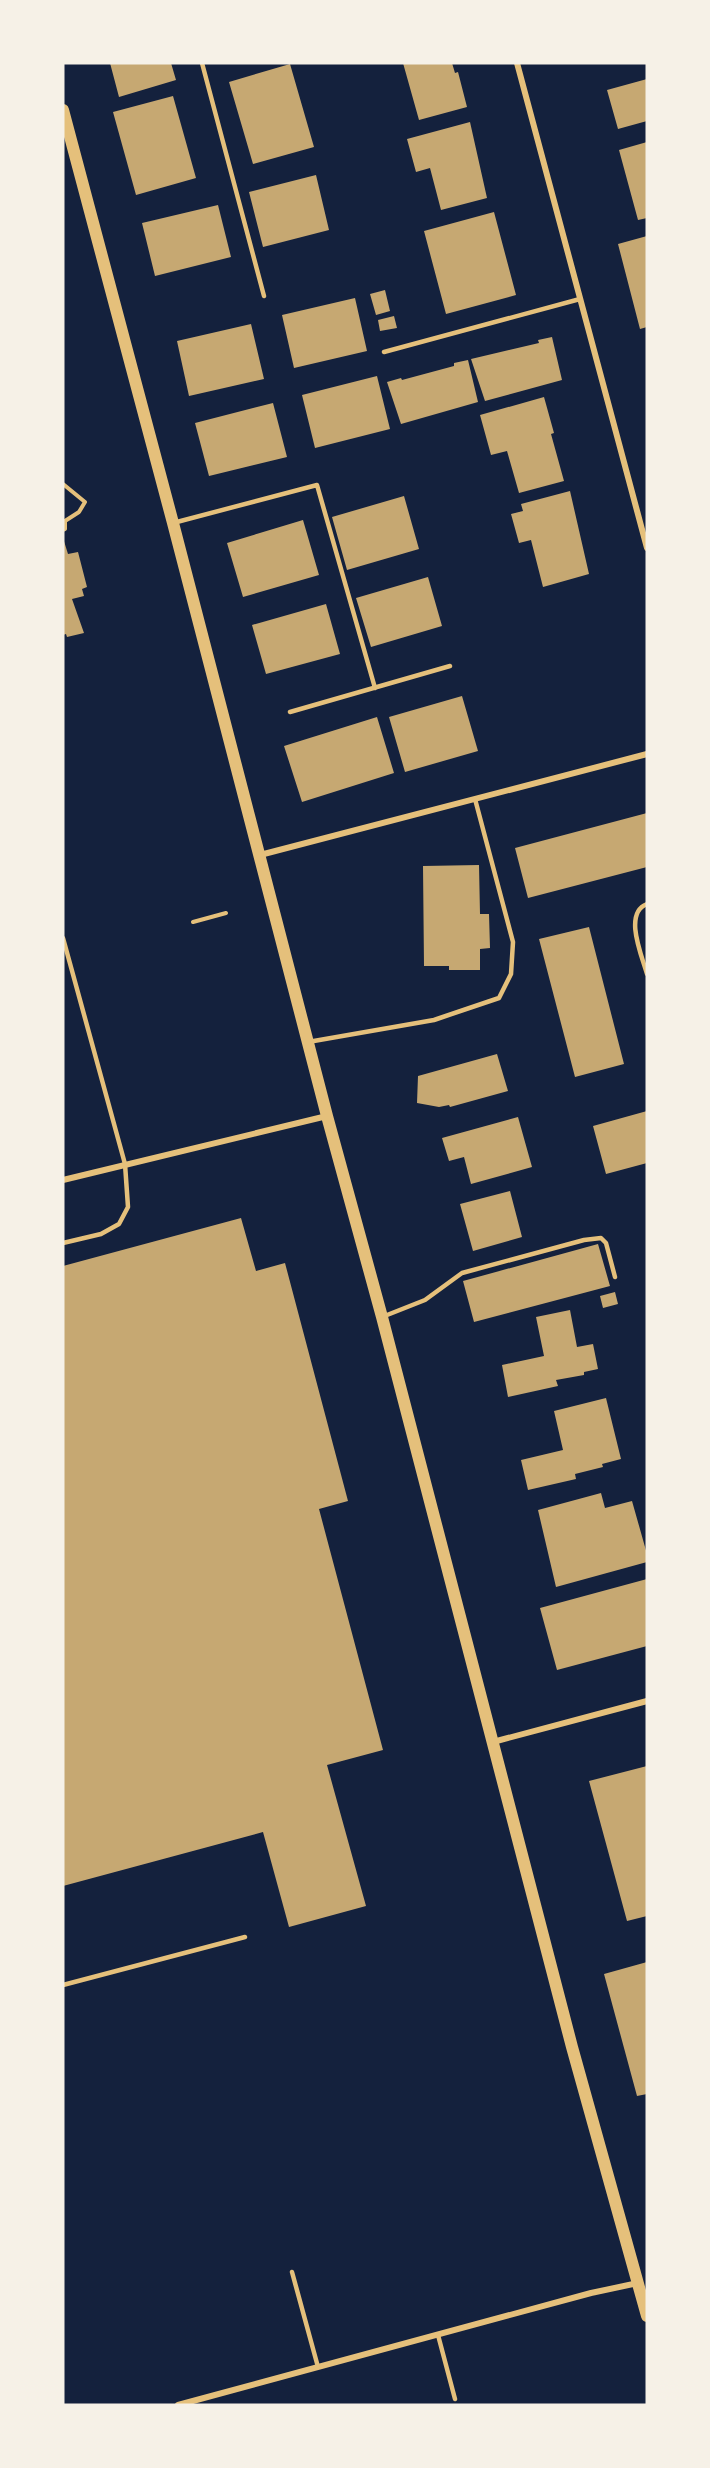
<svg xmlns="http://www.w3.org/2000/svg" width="710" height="2468" viewBox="0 0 710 2468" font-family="Bitter,serif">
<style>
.building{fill:#c6a872}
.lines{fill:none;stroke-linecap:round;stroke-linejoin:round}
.path{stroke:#e5c07b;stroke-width:4}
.service{stroke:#e5c07b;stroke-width:4.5}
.minor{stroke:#e5c07b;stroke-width:6}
.secondary{stroke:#e5c07b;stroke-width:12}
</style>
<rect width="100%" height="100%" fill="#14213d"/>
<path class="building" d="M 110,63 L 171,63 L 176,80 L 119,97 Z
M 403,63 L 452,63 L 455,73 L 458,72 L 467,107 L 419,120 Z
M 290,64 L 314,147 L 253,164 L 229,82 Z
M 647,79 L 647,121 L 618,129 L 607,90 Z
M 173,96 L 196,178 L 136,195 L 113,112 Z
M 470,122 L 487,198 L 441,210 L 430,168 L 416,172 L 407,139 Z
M 647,142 L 647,218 L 638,220 L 619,150 Z
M 316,175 L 329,230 L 263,247 L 249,192 Z
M 218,205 L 231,257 L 155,276 L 142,223 Z
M 494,212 L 516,295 L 446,314 L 424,231 Z
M 647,236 L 647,327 L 640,329 L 618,244 Z
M 385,290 L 390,311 L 376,315 L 370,294 Z
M 355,298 L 367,351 L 294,368 L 282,315 Z
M 394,316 L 397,328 L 380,331 L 378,320 Z
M 251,324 L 264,379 L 189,396 L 177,341 Z
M 552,337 L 562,380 L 485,401 L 471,359 L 539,343 L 538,340 Z
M 468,360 L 478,402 L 401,424 L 387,382 L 401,378 L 402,380 L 454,366 L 454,363 Z
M 377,376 L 390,429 L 315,448 L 302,395 Z
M 544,397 L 554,433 L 551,434 L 564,481 L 519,493 L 507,451 L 491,455 L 480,415 Z
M 273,403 L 287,457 L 209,476 L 195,423 Z
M 570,491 L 589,574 L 543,587 L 531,540 L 519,543 L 511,514 L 523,511 L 521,504 Z
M 404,496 L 419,549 L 347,570 L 332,517 Z
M 303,520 L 319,575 L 243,597 L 227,543 Z
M 63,538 L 68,554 L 78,552 L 87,587 L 82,589 L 84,596 L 72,599 L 84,633 L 67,637 L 66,634 L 63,635 Z
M 428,577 L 442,626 L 371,647 L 356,598 Z
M 326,604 L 340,654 L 266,674 L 252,625 Z
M 462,696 L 478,751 L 405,772 L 389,717 Z
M 377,717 L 394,773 L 302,802 L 284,746 Z
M 647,813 L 647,867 L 528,898 L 515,848 Z
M 479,865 L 480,914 L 489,914 L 490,948 L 480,949 L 480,970 L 449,970 L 449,966 L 424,966 L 423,866 Z
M 589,927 L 624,1064 L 575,1077 L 539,939 Z
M 497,1054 L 508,1091 L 450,1107 L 449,1105 L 439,1107 L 417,1103 L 418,1076 Z
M 647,1111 L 647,1163 L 606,1174 L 593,1126 Z
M 518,1117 L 532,1167 L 471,1184 L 464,1157 L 449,1161 L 442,1138 Z
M 510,1191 L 522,1237 L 473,1251 L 460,1204 Z
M 241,1218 L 256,1271 L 285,1263 L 348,1501 L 319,1509 L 383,1750 L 327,1765 L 366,1906 L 289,1927 L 263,1832 L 63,1886 L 63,1266 Z
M 598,1244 L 610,1286 L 474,1322 L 463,1281 Z
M 615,1292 L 618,1304 L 603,1308 L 600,1296 Z
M 570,1310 L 577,1347 L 593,1344 L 598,1369 L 584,1372 L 584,1375 L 556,1380 L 558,1386 L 508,1397 L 502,1365 L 544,1356 L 536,1317 Z
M 606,1398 L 621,1459 L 602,1464 L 603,1467 L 575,1474 L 576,1479 L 528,1490 L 521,1460 L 563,1450 L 554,1411 Z
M 601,1493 L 605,1508 L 632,1501 L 647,1554 L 647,1562 L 556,1587 L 538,1510 Z
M 647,1579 L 647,1646 L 557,1670 L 540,1608 Z
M 647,1766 L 647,1916 L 627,1921 L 589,1781 Z
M 647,1962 L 647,2094 L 637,2096 L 604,1974 Z"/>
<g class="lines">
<path class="path" d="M 63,484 L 85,502 L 79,512 L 65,521 L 65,529 L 63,530
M 193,922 L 226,913"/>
<path class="service" d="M 202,63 L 264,296
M 384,352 L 580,299
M 173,523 L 317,485 L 375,688
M 290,712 L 450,666
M 647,904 C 623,913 642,956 647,974
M 63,938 L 125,1164 L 128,1207 L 119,1224 L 101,1234 L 63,1243
M 308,1042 L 434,1020 L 499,998 L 511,974 L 513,942 L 475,799
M 382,1317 L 425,1300 L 462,1273 L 584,1240 L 601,1238 L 606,1243 L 615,1277
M 63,1985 L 245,1937
M 292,2272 L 318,2367
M 438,2335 L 455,2399"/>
<path class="minor" d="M 517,63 L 647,548
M 260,855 L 647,754
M 63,1180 L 327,1116
M 493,1742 L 647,1701
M 178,2405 L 591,2293 L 638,2283"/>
<path class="secondary" d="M 63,110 L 173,523 L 327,1116 L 382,1317 L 572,2047 L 647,2316"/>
</g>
<rect width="710" height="2468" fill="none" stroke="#f6f1e7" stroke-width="129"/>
</svg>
